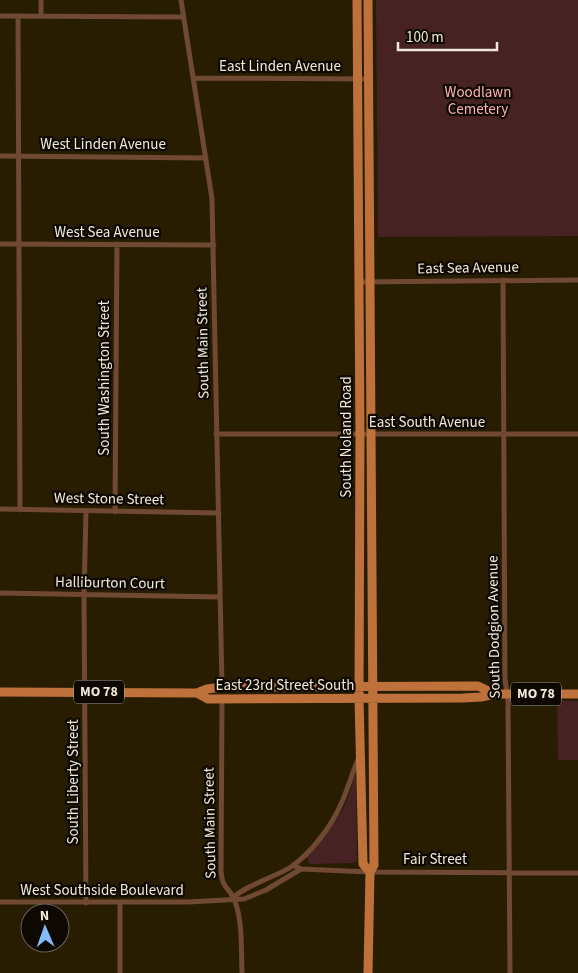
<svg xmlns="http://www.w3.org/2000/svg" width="578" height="973" viewBox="0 0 578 973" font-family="'Source Sans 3',sans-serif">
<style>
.green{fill:#462223}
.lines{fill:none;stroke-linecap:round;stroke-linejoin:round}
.street{stroke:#6f4931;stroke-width:5}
.primary{stroke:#bf713c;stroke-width:9}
.labels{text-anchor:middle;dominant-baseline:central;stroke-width:4.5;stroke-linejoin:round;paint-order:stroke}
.shield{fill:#0d0801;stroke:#ada698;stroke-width:1}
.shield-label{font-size:14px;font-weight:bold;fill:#f1e9d9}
.street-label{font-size:15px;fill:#f1e9d9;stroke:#0d0801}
.park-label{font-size:15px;fill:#fdb1b1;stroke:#0d0801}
</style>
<rect width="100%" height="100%" fill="#291d01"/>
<path class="green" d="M 376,0 L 578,0 L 578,236 L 378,237 Z
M 557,701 L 578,701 L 578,760 L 558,760 Z
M 354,776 L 356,777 L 357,861 L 353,863 L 309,864 L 307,856 C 329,828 347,814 354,776 Z"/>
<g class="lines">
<path class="street" d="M 181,0 L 212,199 L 222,687
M 0,16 L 183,17
M 18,16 L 20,510
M 41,16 L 41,0
M 193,78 L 367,79
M 0,156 L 206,158
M 0,244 L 214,245
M 503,280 L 505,679 L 508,701 L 510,973
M 359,282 L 578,280
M 216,434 L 578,434
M 0,509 L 219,513
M 86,512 L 84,595 L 86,903
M 115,512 L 117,244
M 0,593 L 220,597
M 222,699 L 221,871 C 223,891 228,885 234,899 C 243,920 241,950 242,973
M 293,865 L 301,869 L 370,872 L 578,873
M 233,898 C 244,886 275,877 291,867 C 311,853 331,827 341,804 C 348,789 352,773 359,757
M 0,902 L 188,902 L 244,899 L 266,890 L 301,869
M 120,903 L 120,973"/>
<path class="primary" d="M 357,0 L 360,435 L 359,698 L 363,864 L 370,872
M 368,0 L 374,865 L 370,872 L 368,973
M 0,692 L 197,693 L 207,689 L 222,687 L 478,686 L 495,694
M 197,693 L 208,699 L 463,698 L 481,697 L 495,694 L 578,694"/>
</g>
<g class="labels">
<g class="shield">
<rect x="74" y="680.5" width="50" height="23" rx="4"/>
<rect x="511" y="682.5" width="50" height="23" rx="4"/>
</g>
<g class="shield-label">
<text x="99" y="692">MO 78</text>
<text x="536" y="694">MO 78</text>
</g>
<g class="street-label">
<text x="280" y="66">East Linden Avenue</text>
<text x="103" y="144">West Linden Avenue</text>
<text x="107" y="232">West Sea Avenue</text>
<text transform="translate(468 268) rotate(-1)">East Sea Avenue</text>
<text transform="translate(203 343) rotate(-91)">South Main Street</text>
<text transform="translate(104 378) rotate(-90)">South Washington Street</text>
<text x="427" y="422">East South Avenue</text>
<text transform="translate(346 437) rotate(-90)">South Noland Road</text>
<text transform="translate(109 499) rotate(1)">West Stone Street</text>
<text transform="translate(110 583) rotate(1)">Halliburton Court</text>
<text transform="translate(494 627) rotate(-91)">South Dodgion Avenue</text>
<text x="285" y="685">East 23rd Street South</text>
<text transform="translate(73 782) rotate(-90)">South Liberty Street</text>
<text transform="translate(210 823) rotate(-91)">South Main Street</text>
<text x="435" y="859">Fair Street</text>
<text x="102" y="890">West Southside Boulevard</text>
</g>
<g class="park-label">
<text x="478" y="92">Woodlawn<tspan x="478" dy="17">Cemetery</tspan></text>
</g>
</g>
<g transform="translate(45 928) rotate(358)"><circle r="24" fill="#0d0801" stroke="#686257"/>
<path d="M0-4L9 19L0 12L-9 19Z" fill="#86bbfb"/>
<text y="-8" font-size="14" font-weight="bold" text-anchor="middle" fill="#f1e9d9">N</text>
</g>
<path d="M398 42v8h99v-8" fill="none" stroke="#f1e9d9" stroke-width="2.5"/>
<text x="406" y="42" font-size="15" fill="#f1e9d9" stroke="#0d0801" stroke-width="4" paint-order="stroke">100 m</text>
</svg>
